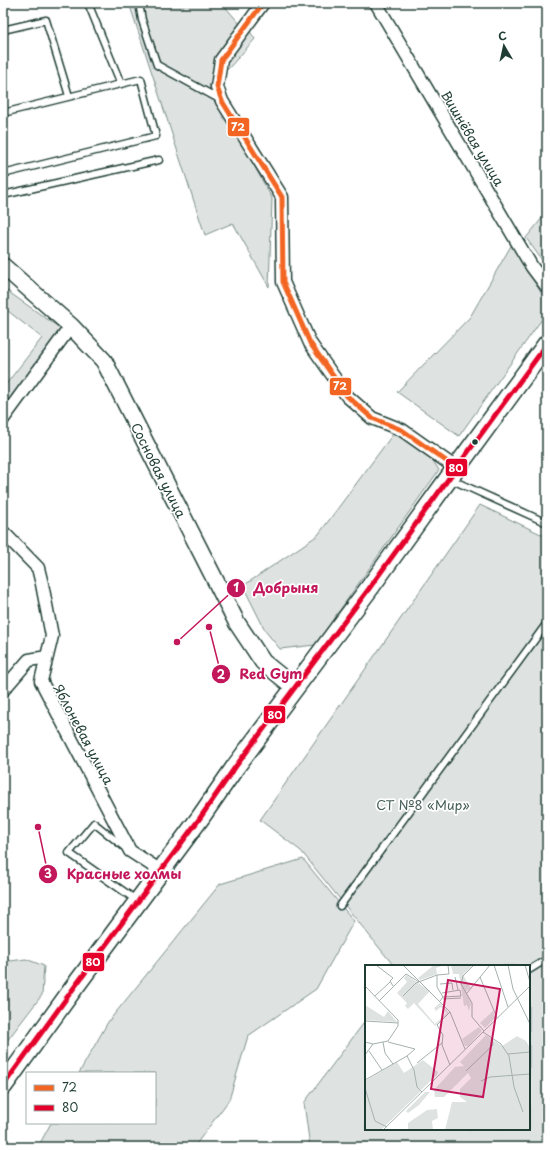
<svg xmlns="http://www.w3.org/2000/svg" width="550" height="1150" viewBox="0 0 550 1150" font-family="'Playpen Sans',sans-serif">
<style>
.green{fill:#dee3e2;stroke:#7e908b}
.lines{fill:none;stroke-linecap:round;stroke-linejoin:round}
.lane-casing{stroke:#1f3d34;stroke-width:9}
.street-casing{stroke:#1f3d34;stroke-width:15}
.secondary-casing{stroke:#1f3d34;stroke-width:19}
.primary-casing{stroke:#1f3d34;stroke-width:21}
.lane{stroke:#fff;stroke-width:6}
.street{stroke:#fff;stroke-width:12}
.secondary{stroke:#fff;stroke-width:16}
.primary{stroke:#fff;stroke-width:18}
.bus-1-casing{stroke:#fff;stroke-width:8}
.bus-2-casing{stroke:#fff;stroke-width:8}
.bus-1{stroke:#f26522;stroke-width:5}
.bus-2{stroke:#e4002b;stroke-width:5}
.bus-dot{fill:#1f3d34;stroke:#fff;stroke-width:1.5}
.labels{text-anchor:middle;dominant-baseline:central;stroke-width:3.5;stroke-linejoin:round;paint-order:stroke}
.street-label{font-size:13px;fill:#1f3d34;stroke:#fff}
.park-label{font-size:13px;fill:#455e57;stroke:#fff}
.inset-road{fill:none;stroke:#a5b1ae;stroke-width:1}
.view{fill:#c2185b;fill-opacity:0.15;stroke:#c2185b;stroke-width:2}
.inset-edge{fill:none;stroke:#1f3d34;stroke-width:2}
.leader{fill:none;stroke:#c2185b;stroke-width:1.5}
.callout-dot{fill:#c2185b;stroke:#fff;stroke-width:1.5}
.mark-label{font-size:12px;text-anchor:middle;font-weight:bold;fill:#fff}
.callout-label{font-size:14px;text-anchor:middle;font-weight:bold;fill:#c2185b;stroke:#fff;stroke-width:3.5;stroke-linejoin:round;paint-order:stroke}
.line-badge{stroke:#fff;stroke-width:1.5}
.badge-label{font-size:11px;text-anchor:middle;font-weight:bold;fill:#fff}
</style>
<rect width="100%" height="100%" fill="#fff"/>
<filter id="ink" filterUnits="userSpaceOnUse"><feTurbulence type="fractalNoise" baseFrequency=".025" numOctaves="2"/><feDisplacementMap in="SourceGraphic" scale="8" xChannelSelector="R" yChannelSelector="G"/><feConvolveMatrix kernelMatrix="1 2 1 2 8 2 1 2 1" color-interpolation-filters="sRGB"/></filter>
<g filter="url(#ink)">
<path class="green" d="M 129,3 L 222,3 L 240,24 L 249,30 L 255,39 L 228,69 L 209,85 L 272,198 L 269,287 L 233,223 L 205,235 Z
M 547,212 L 547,267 L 526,238 Z
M 512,244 L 547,303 L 547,312 L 459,436 L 397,392 L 470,317 Z
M 3,288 L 64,331 L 3,413 L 3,388 L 42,338 L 3,307 Z
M 396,430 L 420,441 L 439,470 L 315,645 L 280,649 L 266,632 L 243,586 L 318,535 Z
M 480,505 L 547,537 L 547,1147 L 310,1147 L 304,1103 L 366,1020 L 366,1129 L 529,1129 L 529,966 L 394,966 L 301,851 L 260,820 Z
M 303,859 L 354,921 L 316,989 L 248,1036 L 229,1100 L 194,1147 L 38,1147 L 51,1123 L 155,1123 L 155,1073 L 79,1073 L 108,1022 L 220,884 Z
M 3,956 L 10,961 L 26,959 L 44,966 L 42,995 L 3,1046 Z"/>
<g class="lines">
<g class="lane-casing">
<path id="lane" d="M 88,3 L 121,84
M 139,3 L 142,20 L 157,65 L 221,100
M 3,30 L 46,20 L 69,96
M 3,113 L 141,79 L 156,136 L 3,174
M 3,195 L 159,160
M 450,479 L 547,523
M 124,847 L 94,823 L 69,853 L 136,900
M 340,906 L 547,623
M 529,970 L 547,959"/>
</g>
<g class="street-casing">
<path id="street" d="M 263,3 L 221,60 L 217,87 L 222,101 L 282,197 L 283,282 L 310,343 L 347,396 L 372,418 L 402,430 L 456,468
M 376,3 L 532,267 L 547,287
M 3,419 L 71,326
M 3,532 L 38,568 L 42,584 L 52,636 L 41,681 L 130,851 L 161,871
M 3,690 L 29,660 L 47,657"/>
</g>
<g class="secondary-casing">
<path id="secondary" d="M 3,266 L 71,326 L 104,361 L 237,623 L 263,662 L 295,688"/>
</g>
<g class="primary-casing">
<path id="primary" d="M 3,1086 L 73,989 L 200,818 L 236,766 L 368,590 L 449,478 L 547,344"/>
</g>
<use href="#lane" class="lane"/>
<use href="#street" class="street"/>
<use href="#secondary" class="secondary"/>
<use href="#primary" class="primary"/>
<g class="bus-1-casing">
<path id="bus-1" d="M 263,3 L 221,60 L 217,87 L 222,101 L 282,197 L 283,282 L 310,343 L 347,396 L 372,418 L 402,430 L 456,468"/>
</g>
<g class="bus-2-casing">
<path id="bus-2" d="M 3,1086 L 73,989 L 200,818 L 236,766 L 368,590 L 449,478 L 547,344"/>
</g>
<use href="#bus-1" class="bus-1"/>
<use href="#bus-2" class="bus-2"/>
</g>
</g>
<circle class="bus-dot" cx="475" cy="442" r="3.5"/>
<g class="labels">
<g class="street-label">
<text transform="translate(473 138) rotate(59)">Вишнёвая улица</text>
<text transform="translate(159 470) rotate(63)">Сосновая улица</text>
<text transform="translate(84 734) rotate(62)">Яблоневая улица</text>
</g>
<g class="park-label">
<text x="423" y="804">СТ №8 «Мир»</text>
</g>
</g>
<g transform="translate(365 965)">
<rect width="165" height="165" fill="#fff"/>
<path d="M 69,0 L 79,0 L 71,3 L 72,9 L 55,15 L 53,13 ZM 86,0 L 108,0 L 98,10 L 106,23 L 101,26 L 106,38 L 104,46 L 102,40 L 99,41 L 94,9 L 88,9 ZM 41,10 L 65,26 L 53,39 L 70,59 L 82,48 L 76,42 L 71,46 L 69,43 L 75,38 L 84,48 L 70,61 L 49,38 L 43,44 L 40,41 L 42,38 L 32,28 L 42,17 L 39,13 ZM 0,40 L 19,52 L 23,46 L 32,57 L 0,55 ZM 128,46 L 130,53 L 120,63 L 115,58 ZM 114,62 L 117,66 L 103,81 L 100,81 L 97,74 ZM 121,70 L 137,81 L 152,71 L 161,76 L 165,83 L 165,165 L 80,165 L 87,137 L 102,137 L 95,132 L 95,124 L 106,113 L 103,108 L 79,132 L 70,132 L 69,125 L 90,102 L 99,101 L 95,97 ZM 58,95 L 73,107 L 72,110 L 56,125 L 54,122 L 56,126 L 16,165 L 0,165 L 0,116 L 32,97 L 39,108 ZM 60,127 L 65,127 L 54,140 L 43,148 L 41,146 ZM 72,144 L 73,153 L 67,156 L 68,165 L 43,165 L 43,158 L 62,145 Z" fill="#dee3e2"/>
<path class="inset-road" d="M 11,0 L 28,13 L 25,16 L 28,21M 38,0 L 85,47 L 100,84M 109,0 L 98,11 L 96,19 L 107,38 L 107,52 L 119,66M 129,0 L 143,42M 143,0 L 148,24 L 165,59M 160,0 L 165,17M 41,9 L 54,17M 72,10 L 84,9 L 83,0M 90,12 L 93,25M 115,12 L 132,53M 75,19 L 87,18 L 88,25M 0,21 L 33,55 L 33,61 L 23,76 L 8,79 L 0,77M 77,28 L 95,25 L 96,31 L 78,32M 102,28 L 125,0M 10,31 L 25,17M 38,31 L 51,18 L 72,10 L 72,22 L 78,32 L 75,36M 78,34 L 96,33M 14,36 L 41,9M 85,47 L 72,60 L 78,70 L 77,80 L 85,100M 0,56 L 33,58M 118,67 L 136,79 L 144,91 L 149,122 L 158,147M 18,77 L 20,88 L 28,99M 23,77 L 50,84 L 42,91 L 49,105 L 52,122 L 57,127M 4,86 L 17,105M 143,89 L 165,87M 0,90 L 8,79M 52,98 L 77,78M 101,106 L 128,80 L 127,73M 0,115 L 42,91M 116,116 L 125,112 L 165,109M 0,123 L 10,156 L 22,162M 18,165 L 165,21"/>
<path class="view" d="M 83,15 L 135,24 L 118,132 L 66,124 Z"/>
<rect width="165" height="165" class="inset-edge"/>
</g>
<path class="leader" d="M177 642L236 588M209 627L221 674M38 827L48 874"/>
<g class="callout-dot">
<circle cx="177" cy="642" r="4"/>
<circle cx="209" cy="627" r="4"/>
<circle cx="38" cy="827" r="4"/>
<circle cx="236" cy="588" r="10"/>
<circle cx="221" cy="674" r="10"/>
<circle cx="48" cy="874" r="10"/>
</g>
<g class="mark-label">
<text x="236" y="592">1</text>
<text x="221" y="679">2</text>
<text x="48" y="878">3</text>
</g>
<g class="callout-label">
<text x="286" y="593">Добрыня</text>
<text x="271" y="679">Red Gym</text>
<text x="124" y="879">Красные холмы</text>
</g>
<g class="line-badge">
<rect x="227" y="117" width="23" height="20" rx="4" fill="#f26522"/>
<rect x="329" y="377" width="23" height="19" rx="4" fill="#f26522"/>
<rect x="445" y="458" width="23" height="19" rx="4" fill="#e4002b"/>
<rect x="263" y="705" width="23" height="19" rx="4" fill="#e4002b"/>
<rect x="82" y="952" width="23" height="20" rx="4" fill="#e4002b"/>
</g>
<g class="badge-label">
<text x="238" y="131">72</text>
<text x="340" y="390">72</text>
<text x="456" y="472">80</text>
<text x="275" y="719">80</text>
<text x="93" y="966">80</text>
</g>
<rect width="550" height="1150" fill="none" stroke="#fff" stroke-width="16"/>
<rect x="8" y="8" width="534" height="1134" fill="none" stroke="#1f3d34" stroke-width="1.5" filter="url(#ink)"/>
<rect x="26" y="1072" width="130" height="52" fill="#ffffff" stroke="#a5b1ae"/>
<rect x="34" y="1085" width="20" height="6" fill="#f26522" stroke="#a5b1ae"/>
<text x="62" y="1092" font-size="12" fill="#1f3d34">72</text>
<rect x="34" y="1105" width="20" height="6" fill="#e4002b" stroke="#a5b1ae"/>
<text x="62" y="1112" font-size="12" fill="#1f3d34">80</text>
<g transform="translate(504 46) rotate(351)" stroke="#ffffff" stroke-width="3" paint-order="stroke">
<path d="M0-3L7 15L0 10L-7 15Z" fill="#1f3d34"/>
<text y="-6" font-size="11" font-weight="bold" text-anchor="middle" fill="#1f3d34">С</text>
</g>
</svg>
